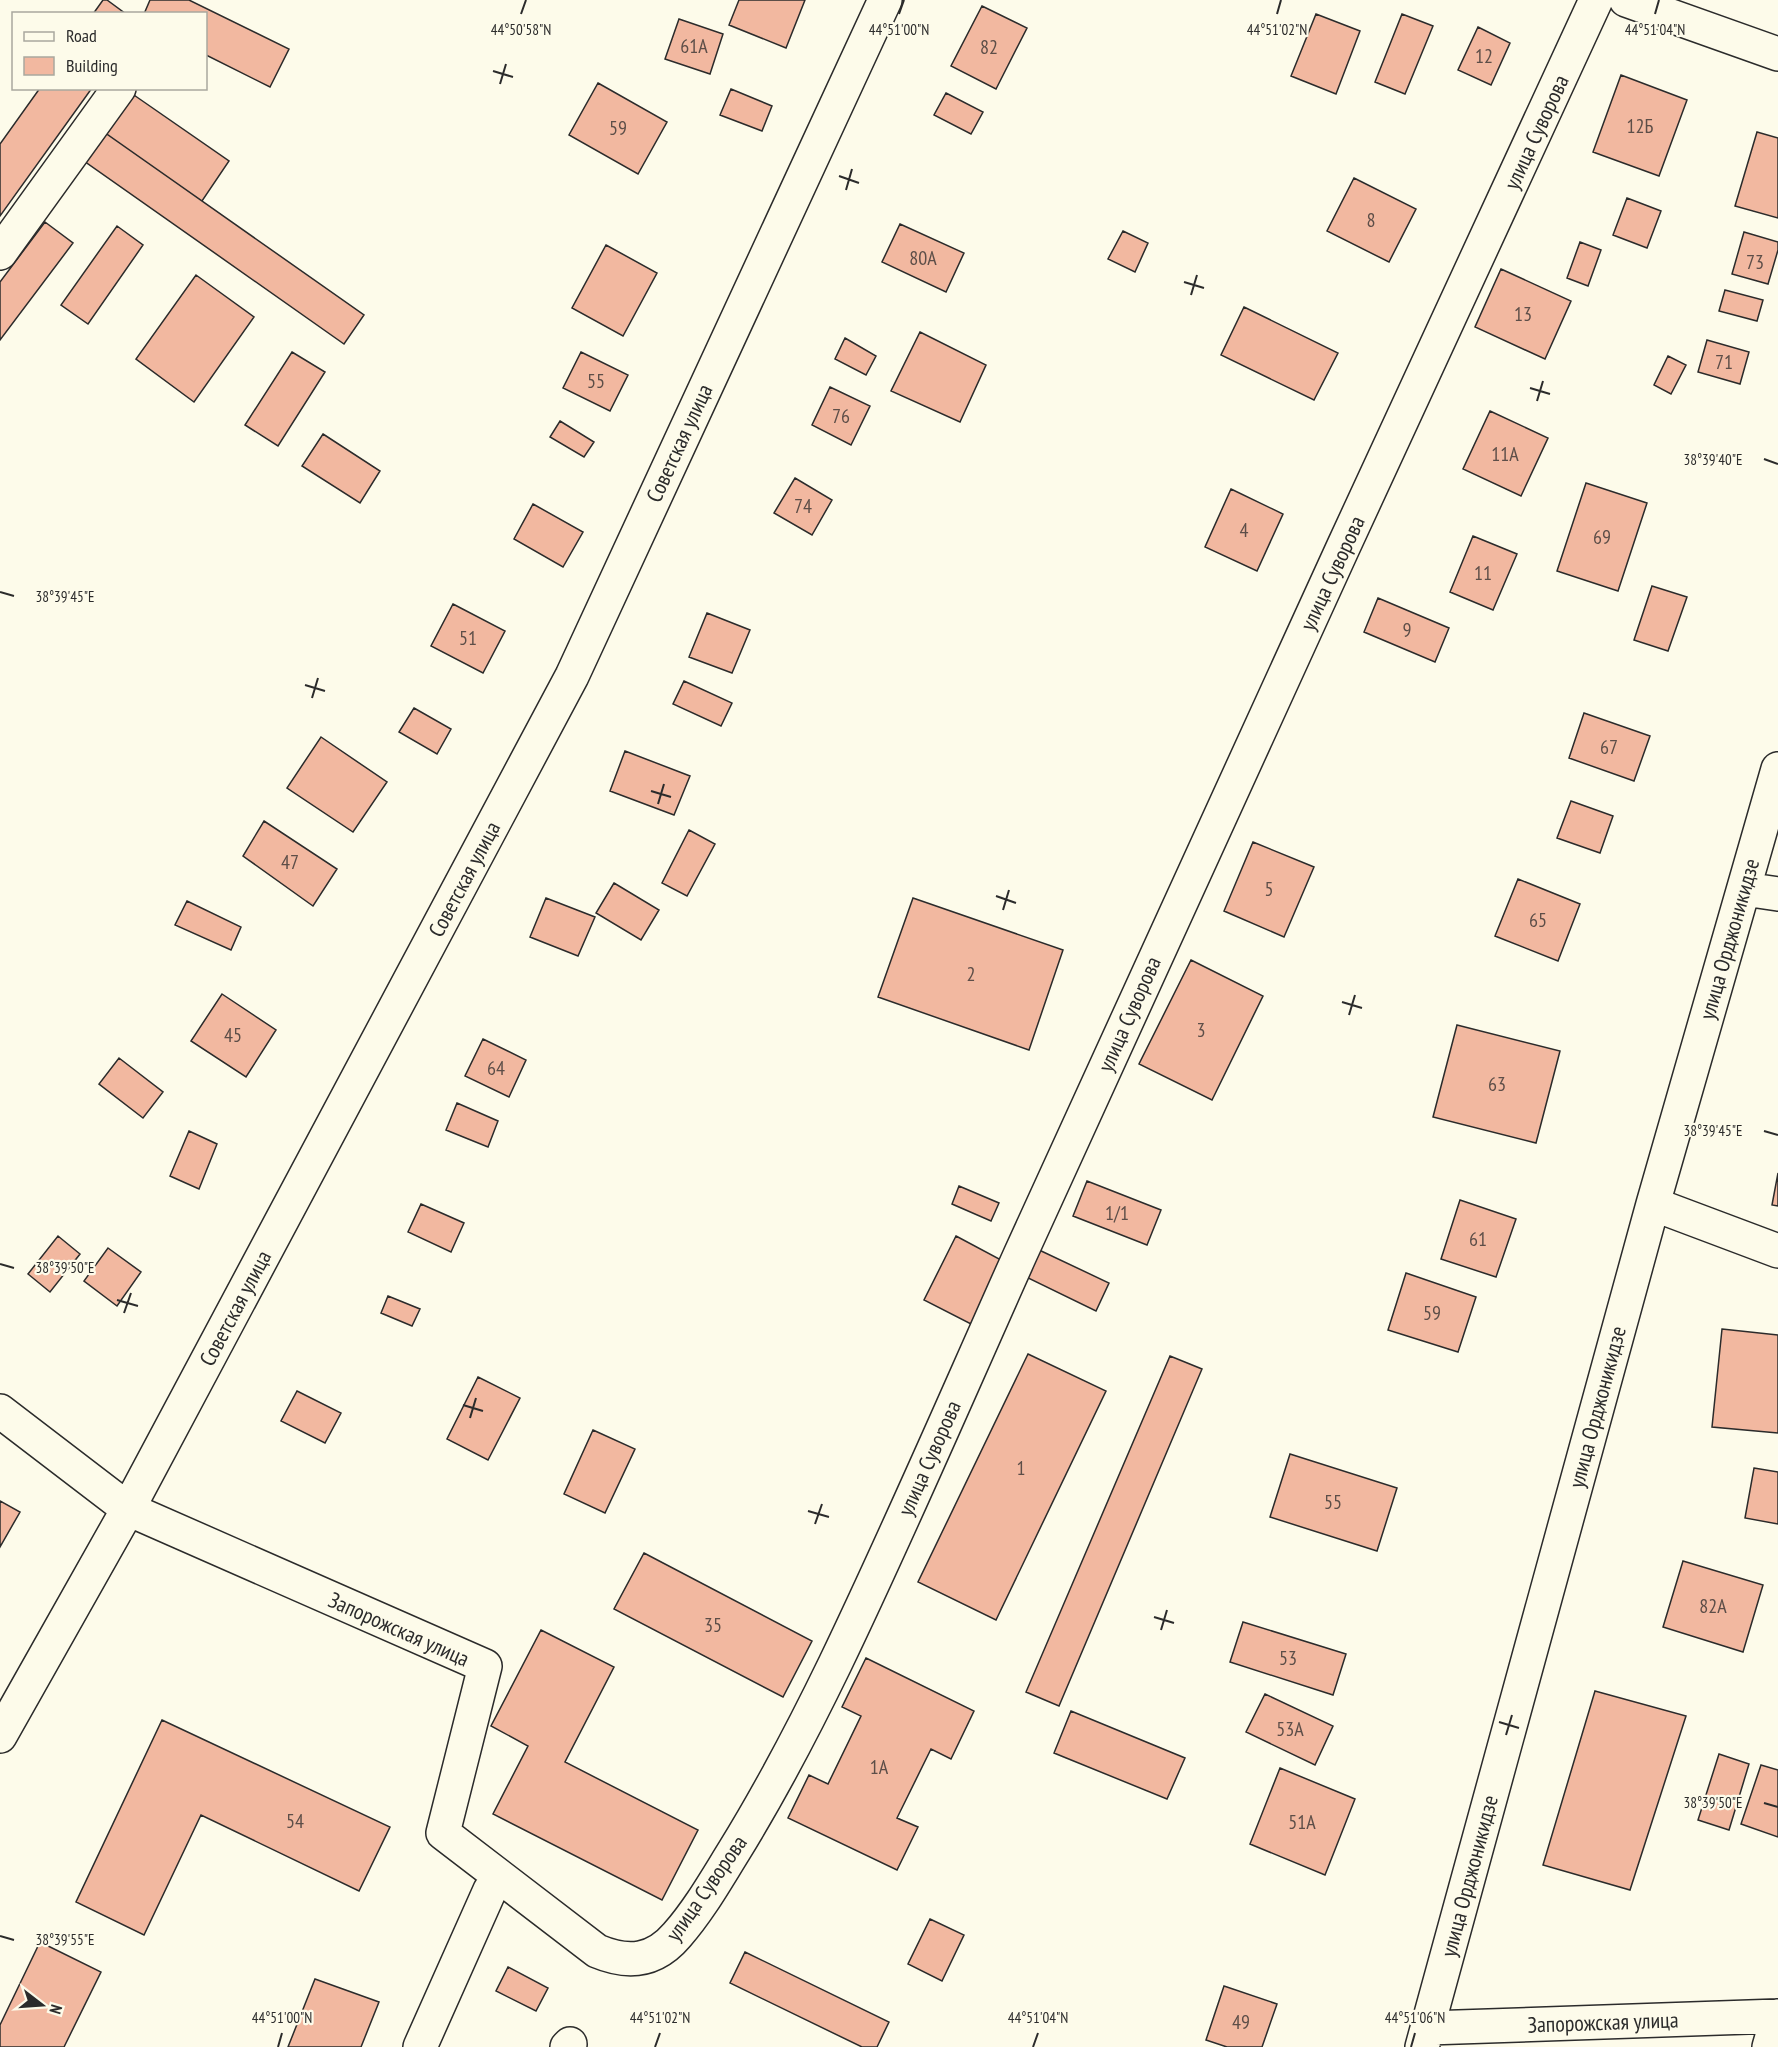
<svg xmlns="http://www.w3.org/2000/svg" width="1778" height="2047" viewBox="0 0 1778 2047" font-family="'PT Sans Narrow',sans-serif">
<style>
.building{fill:#f2b8a0;stroke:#2b2b2b;stroke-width:1.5}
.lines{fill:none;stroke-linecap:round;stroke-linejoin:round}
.minor-casing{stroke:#2b2b2b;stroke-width:36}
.minor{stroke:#fdfbea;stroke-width:33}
.ticks{fill:none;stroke:#2b2b2b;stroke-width:2}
.labels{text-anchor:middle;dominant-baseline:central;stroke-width:4.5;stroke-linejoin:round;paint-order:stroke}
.number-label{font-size:20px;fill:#5d4e48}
.street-label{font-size:22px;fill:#2b2b2b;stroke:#fdfbea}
.ticks-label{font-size:15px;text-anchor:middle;fill:#2b2b2b;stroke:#fdfbea;stroke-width:4.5;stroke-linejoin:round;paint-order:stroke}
</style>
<rect width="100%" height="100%" fill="#fdfbea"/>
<path class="building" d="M 103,0 L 107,0 L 126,14 L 93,14 Z
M 150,0 L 189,0 L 289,49 L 270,87 L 206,55 L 206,14 L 144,14 Z
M 739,0 L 805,0 L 786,48 L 729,25 Z
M 982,6 L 1027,28 L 996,89 L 951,66 Z
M 1316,14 L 1360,31 L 1336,94 L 1291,76 Z
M 1402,14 L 1433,26 L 1405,94 L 1375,82 Z
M 679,19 L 723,34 L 710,74 L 665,59 Z
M 1478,27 L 1510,43 L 1491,85 L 1458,70 Z
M 1621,75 L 1687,100 L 1659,176 L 1593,152 Z
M 598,83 L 667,122 L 638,174 L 569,135 Z
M 40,88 L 92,88 L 0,216 L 0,144 Z
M 731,89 L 772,106 L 762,131 L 720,115 Z
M 131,93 L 229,161 L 202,201 L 104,132 Z
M 946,93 L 983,112 L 971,134 L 934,115 Z
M 104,132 L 364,315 L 344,344 L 84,161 Z
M 1757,132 L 1778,138 L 1778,218 L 1735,206 Z
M 1354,178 L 1416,209 L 1389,262 L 1327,231 Z
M 1627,198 L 1661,211 L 1647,248 L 1613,235 Z
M 45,222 L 73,243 L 0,340 L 0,282 Z
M 900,224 L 964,253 L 946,292 L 882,262 Z
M 117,226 L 143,245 L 88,324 L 61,305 Z
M 1123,231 L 1148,243 L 1135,272 L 1108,259 Z
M 1744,232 L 1778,242 L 1778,250 L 1768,284 L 1732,274 Z
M 1580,242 L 1601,250 L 1588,286 L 1567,278 Z
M 606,245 L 657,273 L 623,336 L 572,308 Z
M 1501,269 L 1571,301 L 1545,359 L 1475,327 Z
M 196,275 L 254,317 L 194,402 L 136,359 Z
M 1725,290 L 1763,300 L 1757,321 L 1719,311 Z
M 1244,307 L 1338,353 L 1314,400 L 1221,355 Z
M 920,332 L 986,365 L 960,422 L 891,391 Z
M 845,338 L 876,356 L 866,375 L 835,359 Z
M 1707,340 L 1749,352 L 1740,384 L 1698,372 Z
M 292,352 L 325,372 L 278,446 L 245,425 Z
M 581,352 L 628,375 L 610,411 L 563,388 Z
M 1668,356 L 1686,365 L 1671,394 L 1654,385 Z
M 830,387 L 870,406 L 851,445 L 812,425 Z
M 1490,411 L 1548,438 L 1521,496 L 1463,469 Z
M 560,421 L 594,442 L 584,457 L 550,437 Z
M 323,434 L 380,471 L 360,503 L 302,466 Z
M 795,478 L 832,500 L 812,535 L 774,513 Z
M 1586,483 L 1647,503 L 1618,591 L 1557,571 Z
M 1231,489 L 1283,514 L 1257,571 L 1205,547 Z
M 533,504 L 583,532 L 563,567 L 514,539 Z
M 1473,536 L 1517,554 L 1493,610 L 1450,592 Z
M 1652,586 L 1687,597 L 1668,651 L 1634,640 Z
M 1378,598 L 1449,628 L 1435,662 L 1364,632 Z
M 453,604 L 505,631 L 483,673 L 431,646 Z
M 707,613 L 750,630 L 732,673 L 689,657 Z
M 684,681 L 732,703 L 721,726 L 673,704 Z
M 414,708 L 451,729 L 437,754 L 399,732 Z
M 1584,713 L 1650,736 L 1634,781 L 1569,758 Z
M 321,737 L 387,782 L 353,832 L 287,788 Z
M 625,751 L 690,776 L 674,815 L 610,791 Z
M 1571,801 L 1613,816 L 1600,853 L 1557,838 Z
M 264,821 L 337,869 L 313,906 L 243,856 Z
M 689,830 L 715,844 L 687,896 L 662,883 Z
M 1253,842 L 1314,867 L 1284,937 L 1224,911 Z
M 1518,879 L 1580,904 L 1558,961 L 1495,936 Z
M 614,883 L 659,910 L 641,940 L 596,913 Z
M 546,898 L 595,917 L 578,956 L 530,937 Z
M 913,898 L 1063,950 L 1029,1050 L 878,997 Z
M 187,901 L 241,927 L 231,950 L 175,925 Z
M 1191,960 L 1263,996 L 1212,1100 L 1139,1064 Z
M 222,994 L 276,1030 L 246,1077 L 191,1041 Z
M 1457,1025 L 1560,1051 L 1536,1143 L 1433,1117 Z
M 483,1039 L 526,1060 L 509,1097 L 465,1076 Z
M 119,1058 L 163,1092 L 143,1118 L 99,1084 Z
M 457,1103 L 498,1121 L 488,1147 L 446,1130 Z
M 189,1131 L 217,1144 L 199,1189 L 170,1176 Z
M 1778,1173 L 1778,1206 L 1772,1205 Z
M 1087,1181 L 1161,1210 L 1147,1245 L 1073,1216 Z
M 959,1186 L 999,1203 L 991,1221 L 952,1204 Z
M 1460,1200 L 1516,1219 L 1496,1277 L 1441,1259 Z
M 421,1204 L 464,1223 L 451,1252 L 408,1232 Z
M 58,1236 L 80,1254 L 50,1292 L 28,1274 Z
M 956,1236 L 1003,1261 L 971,1324 L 924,1300 Z
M 108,1248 L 141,1272 L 117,1306 L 84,1281 Z
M 1037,1249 L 1109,1283 L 1096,1311 L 1024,1276 Z
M 1406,1273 L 1476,1297 L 1458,1352 L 1388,1330 Z
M 388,1296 L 420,1309 L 412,1326 L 381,1313 Z
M 1722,1329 L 1778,1335 L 1778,1433 L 1712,1427 Z
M 1028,1354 L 1106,1391 L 996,1620 L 918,1582 Z
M 1170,1356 L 1202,1369 L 1059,1706 L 1026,1692 Z
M 478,1377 L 520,1398 L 488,1460 L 447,1439 Z
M 297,1391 L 341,1413 L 325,1443 L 281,1421 Z
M 593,1430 L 635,1449 L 605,1513 L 564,1494 Z
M 1290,1454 L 1397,1488 L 1377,1551 L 1270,1517 Z
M 1754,1468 L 1778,1472 L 1778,1524 L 1745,1518 Z
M 0,1501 L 20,1512 L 0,1547 Z
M 644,1553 L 812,1641 L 783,1697 L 614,1609 Z
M 1683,1561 L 1763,1585 L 1743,1652 L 1663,1627 Z
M 1243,1622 L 1346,1654 L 1333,1695 L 1230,1662 Z
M 541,1630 L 614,1667 L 565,1762 L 698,1830 L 662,1900 L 493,1814 L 528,1746 L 491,1726 Z
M 866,1658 L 974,1711 L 951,1759 L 931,1749 L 897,1818 L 918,1827 L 897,1870 L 788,1818 L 809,1775 L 828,1784 L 861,1716 L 842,1707 Z
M 1595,1691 L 1686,1716 L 1630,1890 L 1543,1865 Z
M 1265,1694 L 1333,1726 L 1315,1765 L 1246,1732 Z
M 1071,1711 L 1185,1758 L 1167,1799 L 1054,1753 Z
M 162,1720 L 390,1827 L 359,1891 L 201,1815 L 144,1935 L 76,1902 Z
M 1719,1754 L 1749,1764 L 1729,1830 L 1698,1820 Z
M 1761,1765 L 1778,1770 L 1778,1837 L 1741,1824 Z
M 1280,1768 L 1355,1799 L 1325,1875 L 1250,1844 Z
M 930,1919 L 964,1935 L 942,1981 L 908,1964 Z
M 40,1942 L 101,1972 L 64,2047 L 0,2047 L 0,2025 Z
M 745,1952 L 889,2022 L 877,2047 L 862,2047 L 730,1983 Z
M 508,1967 L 548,1988 L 536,2011 L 496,1991 Z
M 315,1979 L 379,2002 L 361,2047 L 288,2047 Z
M 1224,1986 L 1277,2004 L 1262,2047 L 1227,2047 L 1206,2040 Z"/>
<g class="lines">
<g class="minor-casing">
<path id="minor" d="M 1626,0 L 1778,54
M 0,253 L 119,88
M 1744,889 L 1778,894
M 1653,1204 L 1778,1251
M 0,1411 L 128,1509 L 485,1666 L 443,1833 L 597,1951 C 628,1964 654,1962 677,1935 C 699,1910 716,1880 734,1851 C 771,1791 804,1728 835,1664 C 900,1529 959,1391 1020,1255 C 1209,835 1403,418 1596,0
M 0,1736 L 128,1509 L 572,676 L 885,0
M 1428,2028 L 1778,2016
M 420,2047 L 490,1890
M 567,2047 L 570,2044
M 1422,2047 L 1653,1204 L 1778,769
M 1769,2047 L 1778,2016"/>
</g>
<use href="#minor" class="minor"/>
</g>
<path class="ticks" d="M 521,14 L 526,0M 899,14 L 904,0M 1277,14 L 1281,0M 1655,14 L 1659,0M 493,71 L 513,77M 500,84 L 506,64M 839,176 L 859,183M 846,190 L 852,169M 1184,282 L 1204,288M 1191,295 L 1197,275M 1530,388 L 1550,394M 1537,401 L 1543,381M 1764,459 L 1778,464M 0,592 L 14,596M 305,685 L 325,691M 312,698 L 318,678M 651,791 L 671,797M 658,804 L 664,784M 996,896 L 1016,903M 1003,910 L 1009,890M 1342,1002 L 1362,1008M 1349,1015 L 1355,995M 1764,1131 L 1778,1135M 0,1264 L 14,1268M 117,1300 L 138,1306M 124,1313 L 131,1293M 463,1405 L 483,1411M 470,1418 L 476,1398M 808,1511 L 829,1517M 815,1524 L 822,1504M 1154,1617 L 1174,1623M 1161,1630 L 1167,1610M 1499,1722 L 1519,1728M 1506,1735 L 1512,1715M 1764,1803 L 1778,1807M 0,1936 L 14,1940M 278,2047 L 282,2033M 655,2047 L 660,2033M 1033,2047 L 1038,2033M 1411,2047 L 1415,2033"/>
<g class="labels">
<g class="number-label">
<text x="694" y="46">61А</text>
<text x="989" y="47">82</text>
<text x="1484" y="56">12</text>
<text x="1640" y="126">12Б</text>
<text x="618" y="128">59</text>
<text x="1371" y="220">8</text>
<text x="923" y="258">80А</text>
<text x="1755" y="262">73</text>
<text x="1523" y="314">13</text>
<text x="1724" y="362">71</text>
<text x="596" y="381">55</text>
<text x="841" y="416">76</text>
<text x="1505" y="454">11А</text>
<text x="803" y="506">74</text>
<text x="1244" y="530">4</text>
<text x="1602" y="537">69</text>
<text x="1483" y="573">11</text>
<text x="1407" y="630">9</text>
<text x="468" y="638">51</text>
<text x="1609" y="747">67</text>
<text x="290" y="862">47</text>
<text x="1269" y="889">5</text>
<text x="1538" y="920">65</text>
<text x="971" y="974">2</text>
<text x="1201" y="1030">3</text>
<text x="233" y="1035">45</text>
<text x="496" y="1068">64</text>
<text x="1497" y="1084">63</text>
<text x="1117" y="1213">1/1</text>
<text x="1478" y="1239">61</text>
<text x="1432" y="1313">59</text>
<text x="1021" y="1468">1</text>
<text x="1333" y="1502">55</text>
<text x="1713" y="1606">82А</text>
<text x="713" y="1625">35</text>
<text x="1288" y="1658">53</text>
<text x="1290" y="1729">53А</text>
<text x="879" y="1767">1А</text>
<text x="295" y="1821">54</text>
<text x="1302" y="1822">51А</text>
<text x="1241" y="2022">49</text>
</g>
<g class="street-label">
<text transform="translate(1536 132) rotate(-65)">улица Суворова</text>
<text transform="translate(679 443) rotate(-65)">Советская улица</text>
<text transform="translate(1332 573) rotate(-65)">улица Суворова</text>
<text transform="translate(464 879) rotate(-62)">Советская улица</text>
<text transform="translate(1729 939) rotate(-74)">улица Орджоникидзе</text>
<text transform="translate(1129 1014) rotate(-66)">улица Суворова</text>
<text transform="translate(235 1308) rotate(-62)">Советская улица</text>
<text transform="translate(1597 1407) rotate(-75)">улица Орджоникидзе</text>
<text transform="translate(929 1458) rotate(-66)">улица Суворова</text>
<text transform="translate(399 1629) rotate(24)">Запорожская улица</text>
<text transform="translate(1469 1876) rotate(-75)">улица Орджоникидзе</text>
<text transform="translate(706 1888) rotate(-55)">улица Суворова</text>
<text transform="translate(1603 2022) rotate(-2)">Запорожская улица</text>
</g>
</g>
<g class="ticks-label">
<text x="521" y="35">44°50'58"N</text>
<text x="899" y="35">44°51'00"N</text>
<text x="1277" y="35">44°51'02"N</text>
<text x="1655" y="35">44°51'04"N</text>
<text x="1713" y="465">38°39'40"E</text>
<text x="65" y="602">38°39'45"E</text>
<text x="1713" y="1136">38°39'45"E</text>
<text x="65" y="1273">38°39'50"E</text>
<text x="1713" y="1808">38°39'50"E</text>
<text x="65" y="1945">38°39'55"E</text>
<text x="282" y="2023">44°51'00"N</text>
<text x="660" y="2023">44°51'02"N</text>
<text x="1038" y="2023">44°51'04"N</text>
<text x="1415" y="2023">44°51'06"N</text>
</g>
<rect x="12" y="12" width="195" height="78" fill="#fdfbea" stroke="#a9a89e" stroke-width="1.5"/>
<rect x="24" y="32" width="30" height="9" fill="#fdfbea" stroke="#a9a89e" stroke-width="1.5"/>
<text x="66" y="42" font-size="18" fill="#2b2b2b">Road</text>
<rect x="24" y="57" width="30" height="18" fill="#f2b8a0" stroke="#a9a89e" stroke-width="1.5"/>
<text x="66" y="72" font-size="18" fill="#2b2b2b">Building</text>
<g transform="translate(42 2005) rotate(107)" stroke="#fdfbea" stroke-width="4.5" paint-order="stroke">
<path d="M0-4.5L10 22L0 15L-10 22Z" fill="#2b2b2b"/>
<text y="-9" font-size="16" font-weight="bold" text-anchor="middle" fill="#2b2b2b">N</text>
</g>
</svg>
